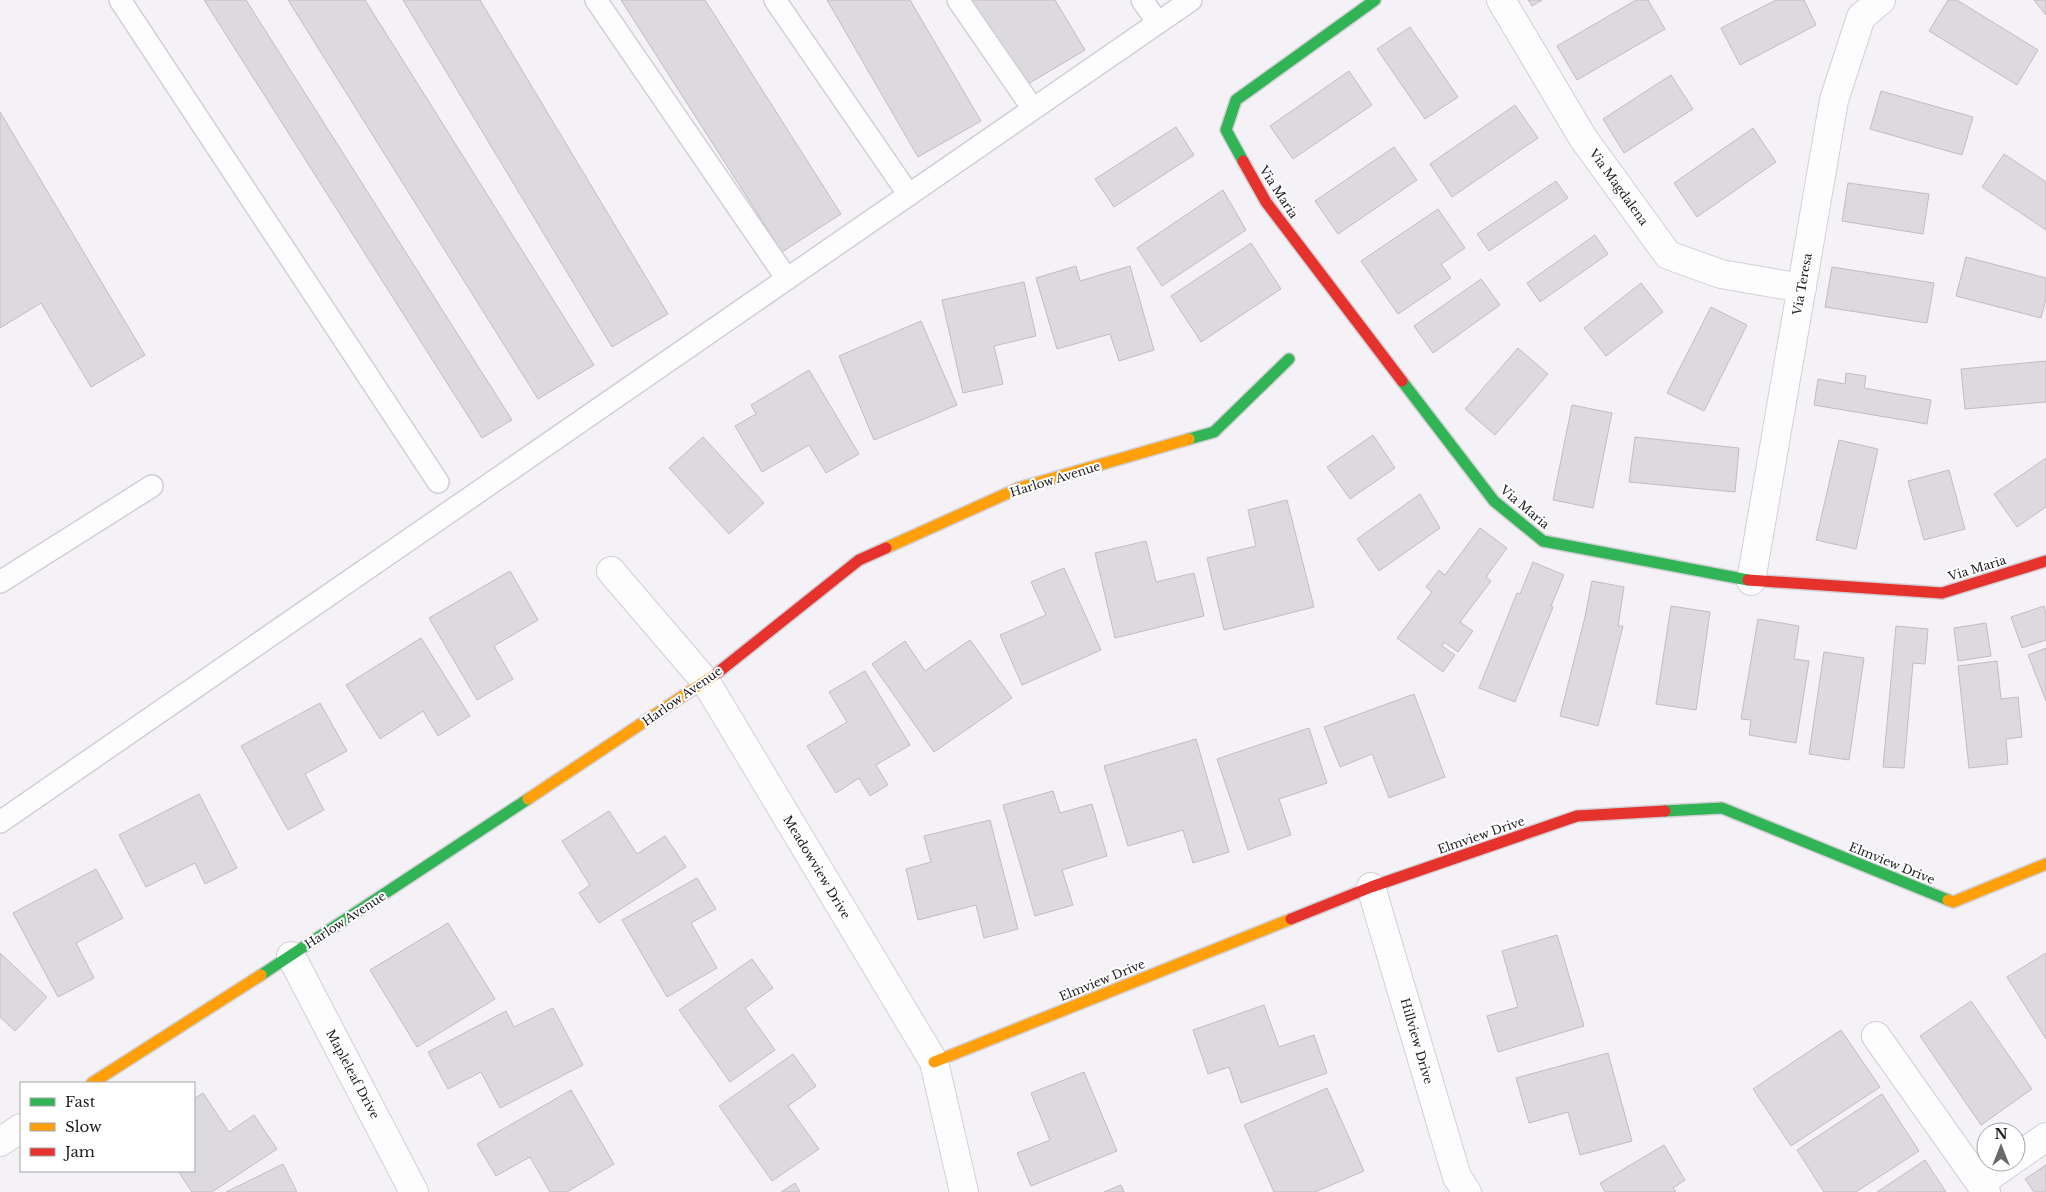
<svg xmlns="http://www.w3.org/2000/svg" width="2046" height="1192" viewBox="0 0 2046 1192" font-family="'Libre Baskerville',serif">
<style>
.building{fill:#dddadf;stroke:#c0bdc2}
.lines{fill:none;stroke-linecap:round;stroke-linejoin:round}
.lane-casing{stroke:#d2cfd4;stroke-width:24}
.street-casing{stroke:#d2cfd4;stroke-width:30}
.fast-casing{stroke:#d2cfd4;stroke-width:14}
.slow-casing{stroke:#d2cfd4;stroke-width:14}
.jam-casing{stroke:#d2cfd4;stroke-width:14}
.lane{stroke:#fefdfe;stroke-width:21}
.street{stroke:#fefdfe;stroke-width:28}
.fast{stroke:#30b455;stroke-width:11}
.slow{stroke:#ff9f0a;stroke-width:11}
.jam{stroke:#e5322d;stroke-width:11}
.labels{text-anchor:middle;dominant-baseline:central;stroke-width:4;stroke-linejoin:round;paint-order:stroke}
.street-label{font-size:12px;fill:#1f1d21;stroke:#fff}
</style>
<rect width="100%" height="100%" fill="#f5f2f7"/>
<path class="building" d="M 204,0 L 246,0 L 512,420 L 482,438 Z
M 288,0 L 365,0 L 594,365 L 538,399 Z
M 403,0 L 480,0 L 668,314 L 612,347 Z
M 621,0 L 705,0 L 841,214 L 782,252 Z
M 827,0 L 910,0 L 981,121 L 918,157 Z
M 971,0 L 1055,0 L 1085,50 L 1023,87 Z
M 1528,0 L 1542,0 L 1532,6 Z
M 1636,0 L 1648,0 L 1665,29 L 1577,80 L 1557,46 Z
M 1776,0 L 1804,0 L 1816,25 L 1740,65 L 1721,28 Z
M 1948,0 L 1957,0 L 2038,50 L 2017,85 L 1929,31 Z
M 2034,0 L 2046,0 L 2046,15 Z
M 1410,27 L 1458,97 L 1425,119 L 1377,49 Z
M 1349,71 L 1372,105 L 1293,159 L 1270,126 Z
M 1671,75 L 1693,109 L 1624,153 L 1603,119 Z
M 1881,91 L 1973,117 L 1962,155 L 1870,129 Z
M 1515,105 L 1538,138 L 1452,197 L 1430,164 Z
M 0,112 L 145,355 L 91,387 L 41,303 L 0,328 Z
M 1176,127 L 1194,155 L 1114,207 L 1095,179 Z
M 1753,128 L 1776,162 L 1697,217 L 1674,183 Z
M 1394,147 L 1417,180 L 1338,234 L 1315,201 Z
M 2004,154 L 2046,182 L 2046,230 L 1982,187 Z
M 1556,181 L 1568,198 L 1489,251 L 1477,234 Z
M 1848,183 L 1929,194 L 1923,234 L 1842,221 Z
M 1223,190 L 1246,230 L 1162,286 L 1137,248 Z
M 1438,209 L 1465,248 L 1441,264 L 1451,278 L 1398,314 L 1361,261 Z
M 1595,235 L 1608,254 L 1540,302 L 1527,283 Z
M 1251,243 L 1281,289 L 1201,342 L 1171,296 Z
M 1966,257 L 2046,278 L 2046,299 L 2041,318 L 1956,296 Z
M 1076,266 L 1080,281 L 1130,266 L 1154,350 L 1119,361 L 1110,334 L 1057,349 L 1036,278 Z
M 1832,267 L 1934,283 L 1927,323 L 1825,307 Z
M 1481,279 L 1500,305 L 1433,353 L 1414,326 Z
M 1024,282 L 1036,336 L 994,346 L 1003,384 L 963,393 L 942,300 Z
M 1641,283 L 1663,312 L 1606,356 L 1584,328 Z
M 1711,307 L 1747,325 L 1704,411 L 1667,393 Z
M 921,321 L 957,405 L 874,440 L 839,356 Z
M 1518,348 L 1548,374 L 1495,435 L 1465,409 Z
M 2046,361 L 2046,402 L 1965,409 L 1961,369 Z
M 809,370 L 859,454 L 826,473 L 809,445 L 762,472 L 735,426 L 756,414 L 751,405 Z
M 1846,373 L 1866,376 L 1864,388 L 1931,400 L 1927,424 L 1814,405 L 1818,379 L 1845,384 Z
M 1572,405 L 1612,413 L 1593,508 L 1553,500 Z
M 1373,435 L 1395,468 L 1350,499 L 1327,467 Z
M 703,437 L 764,503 L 729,534 L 669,468 Z
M 1635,437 L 1739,448 L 1735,492 L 1629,482 Z
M 1839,440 L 1878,449 L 1856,549 L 1816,540 Z
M 2046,458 L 2046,507 L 2017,527 L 1994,494 Z
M 1949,470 L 1965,529 L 1924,540 L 1908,481 Z
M 1420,494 L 1440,528 L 1379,571 L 1357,539 Z
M 1287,500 L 1314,607 L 1224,630 L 1207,558 L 1256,546 L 1248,510 Z
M 1480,528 L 1507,548 L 1486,577 L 1491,581 L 1460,622 L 1473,631 L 1458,652 L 1444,642 L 1442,646 L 1455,655 L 1443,672 L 1397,638 L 1432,592 L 1426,587 L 1439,570 L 1445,575 Z
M 1146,541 L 1156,582 L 1194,573 L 1204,616 L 1115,638 L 1095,553 Z
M 1533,562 L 1564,575 L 1551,606 L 1553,607 L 1515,702 L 1479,688 L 1517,593 L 1520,594 Z
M 1064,568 L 1101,650 L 1022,685 L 1000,635 L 1046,615 L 1031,582 Z
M 510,571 L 538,620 L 494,646 L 513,679 L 477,700 L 429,618 Z
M 1592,581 L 1624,587 L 1618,626 L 1623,626 L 1598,726 L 1560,716 L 1585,617 Z
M 1671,606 L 1710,612 L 1696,710 L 1656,704 Z
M 2044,606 L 2046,613 L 2046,640 L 2022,648 L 2011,617 Z
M 1758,619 L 1799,626 L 1794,659 L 1809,661 L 1796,743 L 1749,735 L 1751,720 L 1741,719 Z
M 1986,623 L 1991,656 L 1958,661 L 1954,628 Z
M 1896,626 L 1928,629 L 1925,664 L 1913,663 L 1904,768 L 1883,767 Z
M 421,638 L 470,716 L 438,736 L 423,711 L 380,739 L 346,685 Z
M 970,640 L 1012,698 L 934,752 L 872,664 L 905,641 L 925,671 Z
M 2046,648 L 2046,701 L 2028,655 Z
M 1824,652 L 1864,658 L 1849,760 L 1809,754 Z
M 1997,661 L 2001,699 L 2018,697 L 2022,737 L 2006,739 L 2008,764 L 1969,768 L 1958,666 Z
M 865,671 L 910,745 L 876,765 L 888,785 L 870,796 L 859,778 L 836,793 L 807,746 L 847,722 L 829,692 Z
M 1414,694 L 1445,777 L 1389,798 L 1372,754 L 1340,767 L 1324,727 Z
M 320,703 L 347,751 L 305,774 L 324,810 L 288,830 L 241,746 Z
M 1309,728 L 1327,783 L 1279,799 L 1291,835 L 1248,850 L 1217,759 Z
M 1196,739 L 1229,852 L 1193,863 L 1183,830 L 1128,846 L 1104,766 Z
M 1053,791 L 1060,813 L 1092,804 L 1107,856 L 1062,870 L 1073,905 L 1035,916 L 1003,805 Z
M 199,794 L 237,868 L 205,884 L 195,863 L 146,887 L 119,835 Z
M 609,811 L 637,854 L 665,836 L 686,867 L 599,923 L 579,893 L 590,885 L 562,841 Z
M 990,820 L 1018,929 L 984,938 L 976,905 L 918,920 L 906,869 L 931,862 L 924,836 Z
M 96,869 L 123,918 L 76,943 L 94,978 L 58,997 L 13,913 Z
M 697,878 L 716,909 L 691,923 L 717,968 L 667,997 L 622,920 Z
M 448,923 L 495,999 L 417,1047 L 370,970 Z
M 1557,935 L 1584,1026 L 1498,1052 L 1487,1016 L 1518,1007 L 1502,951 Z
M 0,953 L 47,997 L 15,1031 L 0,1017 Z
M 2046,953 L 2046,1039 L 2007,977 Z
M 752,959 L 773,988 L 745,1008 L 775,1050 L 730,1082 L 679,1010 Z
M 1971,1001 L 2032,1089 L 1981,1125 L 1920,1036 Z
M 1264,1005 L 1279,1047 L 1314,1035 L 1327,1073 L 1241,1103 L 1229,1067 L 1208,1074 L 1193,1030 Z
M 553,1008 L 583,1065 L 500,1108 L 481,1072 L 448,1089 L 428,1052 L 506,1011 L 514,1027 Z
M 1841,1030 L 1880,1087 L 1791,1146 L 1753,1089 Z
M 1608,1053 L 1632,1141 L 1580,1155 L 1568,1112 L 1529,1123 L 1516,1078 Z
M 793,1054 L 816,1086 L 788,1106 L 819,1149 L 772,1181 L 719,1106 Z
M 1084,1072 L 1117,1151 L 1031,1186 L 1017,1153 L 1050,1140 L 1031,1093 Z
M 1327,1088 L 1364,1171 L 1315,1192 L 1274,1192 L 1244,1125 Z
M 571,1090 L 614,1164 L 567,1192 L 550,1192 L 530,1157 L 496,1176 L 477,1144 Z
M 203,1093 L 229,1132 L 254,1115 L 277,1149 L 212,1192 L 192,1192 L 178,1171 L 194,1171 L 194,1099 Z
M 1882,1094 L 1919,1151 L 1856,1192 L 1824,1192 L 1797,1150 Z
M 1664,1145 L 1685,1180 L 1673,1188 L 1676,1192 L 1605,1192 L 1600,1183 Z
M 1925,1160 L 1946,1192 L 1877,1192 Z
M 283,1164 L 297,1192 L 226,1192 Z
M 2046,1165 L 2046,1192 L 2034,1192 L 2025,1179 Z
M 795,1183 L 800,1192 L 781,1192 Z
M 1121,1185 L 1124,1192 L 1104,1192 Z"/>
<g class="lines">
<g class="lane-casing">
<path id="lane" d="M 120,0 L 438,482
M 596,0 L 787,279
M 775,0 L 909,195
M 958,0 L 1033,109
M 1142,0 L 1158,23
M 0,582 L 152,486
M 0,822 L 1191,0"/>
</g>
<g class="street-casing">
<path id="street" d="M 1501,0 L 1583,138 L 1668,255 L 1721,274 L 1802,288
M 611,571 L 706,682 L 934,1062 L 964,1192
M 1751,581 L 1834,100 L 1861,17 L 1881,0
M 1371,887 L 1457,1177 L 1467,1192
M 291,956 L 414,1192
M 1876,1036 L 1980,1183
M 0,1142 L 21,1128
M 2016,1158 L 2046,1137
M 1986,1192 L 1980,1183 L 2010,1162"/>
</g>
<g class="fast-casing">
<path id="fast" d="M 1243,161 L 1226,130 L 1236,100 L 1375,0
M 1402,381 L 1494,501 L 1543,541 L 1748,580
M 1189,439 L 1214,432 L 1289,359
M 1665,811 L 1722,808 L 1948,900
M 261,975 L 528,799"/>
</g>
<g class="slow-casing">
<path id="slow" d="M 886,548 L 1019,488 L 1189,439
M 528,799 L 716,674
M 1948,900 L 1953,902 L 2046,864
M 934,1062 L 1291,919
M 92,1083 L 261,975"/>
</g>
<g class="jam-casing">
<path id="jam" d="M 1243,161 L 1266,202 L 1402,381
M 1748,580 L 1942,593 L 2046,561
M 716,674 L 859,560 L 886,548
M 1291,919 L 1371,887 L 1577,816 L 1665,811"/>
</g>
<use href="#lane" class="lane"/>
<use href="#street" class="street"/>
<use href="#fast" class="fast"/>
<use href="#slow" class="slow"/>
<use href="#jam" class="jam"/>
</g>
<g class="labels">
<g class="street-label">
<text transform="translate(1619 187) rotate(54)">Via Magdalena</text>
<text transform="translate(1279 192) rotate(57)">Via Maria</text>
<text transform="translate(1802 284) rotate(-80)">Via Teresa</text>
<text transform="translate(1055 479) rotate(-17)">Harlow Avenue</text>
<text transform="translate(1525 507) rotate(40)">Via Maria</text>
<text transform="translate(1977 568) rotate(-17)">Via Maria</text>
<text transform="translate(682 696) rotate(-35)">Harlow Avenue</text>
<text transform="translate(1481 835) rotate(-19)">Elmview Drive</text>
<text transform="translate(1892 863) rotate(22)">Elmview Drive</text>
<text transform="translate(817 867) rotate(59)">Meadowview Drive</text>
<text transform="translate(345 920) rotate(-33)">Harlow Avenue</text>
<text transform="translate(1102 980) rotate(-22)">Elmview Drive</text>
<text transform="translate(1417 1041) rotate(74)">Hillview Drive</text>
<text transform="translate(353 1074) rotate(62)">Mapleleaf Drive</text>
</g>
</g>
<rect x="20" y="1082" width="175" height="90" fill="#ffffff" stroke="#a5a5a6"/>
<rect x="30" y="1098" width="25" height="8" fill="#30b455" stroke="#a5a5a6"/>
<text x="65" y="1107" font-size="15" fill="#1f1d21">Fast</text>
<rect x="30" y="1123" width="25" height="8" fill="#ff9f0a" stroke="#a5a5a6"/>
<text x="65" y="1132" font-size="15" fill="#1f1d21">Slow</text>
<rect x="30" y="1148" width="25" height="8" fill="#e5322d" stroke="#a5a5a6"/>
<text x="65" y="1157" font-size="15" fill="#1f1d21">Jam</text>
<g transform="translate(2001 1147)"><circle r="24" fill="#ffffff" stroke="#a5a5a6"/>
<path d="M0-4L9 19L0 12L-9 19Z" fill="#6a686c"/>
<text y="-8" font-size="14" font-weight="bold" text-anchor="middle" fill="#1f1d21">N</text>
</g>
</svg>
